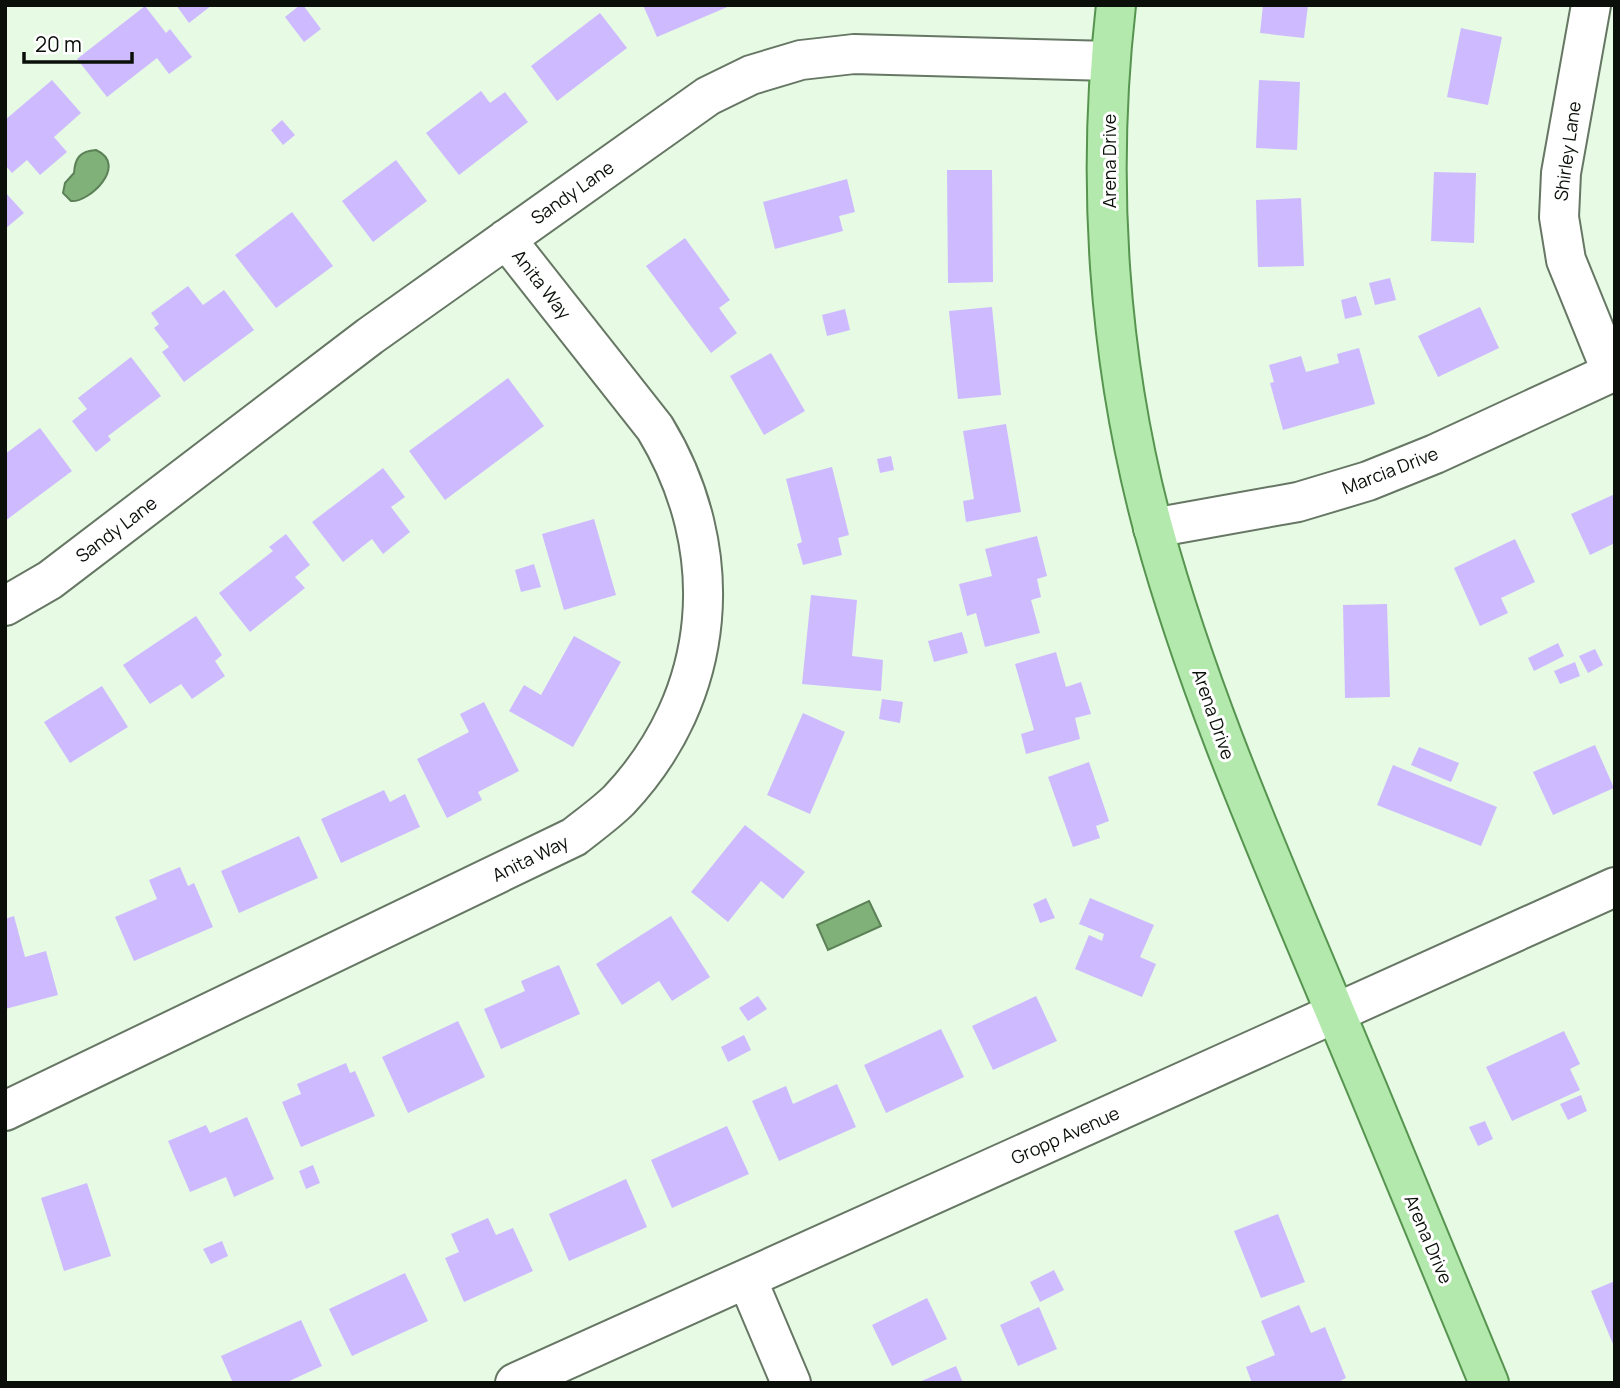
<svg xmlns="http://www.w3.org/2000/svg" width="1620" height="1388" viewBox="0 0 1620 1388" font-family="Manrope,sans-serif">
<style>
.water{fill:#7fb179;stroke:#5c8157;stroke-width:2}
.building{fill:#cebbff}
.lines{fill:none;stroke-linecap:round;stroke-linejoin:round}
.minor-casing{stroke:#667764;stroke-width:42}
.major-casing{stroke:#579450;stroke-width:42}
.minor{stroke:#fff;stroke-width:38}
.major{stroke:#b3e9ad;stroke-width:38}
.labels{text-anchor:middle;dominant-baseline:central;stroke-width:6;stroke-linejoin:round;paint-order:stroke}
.street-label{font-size:18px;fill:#0a1009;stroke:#fff}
</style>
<rect width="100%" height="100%" fill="#e6fae4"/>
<path class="water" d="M 96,150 C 129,165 89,203 71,201 L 63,193 L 65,183 L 74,173 C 75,158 80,151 96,150 Z
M 869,901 L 881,926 L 828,950 L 817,925 Z"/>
<path class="building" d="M 176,5 L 212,5 L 189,23 Z
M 300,5 L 303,5 L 321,29 L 304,42 L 285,17 Z
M 643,5 L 732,5 L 657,37 Z
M 1263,5 L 1308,5 L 1304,38 L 1260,33 Z
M 145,6 L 166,33 L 170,29 L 192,57 L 169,74 L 157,58 L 107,97 L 77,59 Z
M 600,13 L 627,48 L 557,101 L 531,66 Z
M 1461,28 L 1502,37 L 1488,105 L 1447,97 Z
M 52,80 L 81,113 L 54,137 L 67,152 L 40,175 L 27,160 L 12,173 L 5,165 L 5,120 Z
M 1259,80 L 1300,82 L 1297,150 L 1256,148 Z
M 481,91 L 490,103 L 505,92 L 528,122 L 459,175 L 426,133 Z
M 282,120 L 295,135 L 283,145 L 271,130 Z
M 396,160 L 427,201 L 373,242 L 342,201 Z
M 947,170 L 992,170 L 993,282 L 948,283 Z
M 1434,172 L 1476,173 L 1474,243 L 1431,241 Z
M 847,179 L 855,212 L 839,216 L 843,231 L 775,249 L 763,202 Z
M 5,192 L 24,213 L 5,229 Z
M 1301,198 L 1304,266 L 1258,267 L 1256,200 Z
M 292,212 L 333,266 L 276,308 L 235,255 Z
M 685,238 L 730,300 L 719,308 L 737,333 L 711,353 L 646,266 Z
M 1390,278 L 1396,300 L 1375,305 L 1369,283 Z
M 188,286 L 203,305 L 224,290 L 254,330 L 184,382 L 162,352 L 169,347 L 154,328 L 159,324 L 151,313 Z
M 1356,296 L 1362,315 L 1345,319 L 1341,300 Z
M 992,307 L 1001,395 L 958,399 L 949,311 Z
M 1480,307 L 1499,348 L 1438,377 L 1418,336 Z
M 845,309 L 850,330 L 827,336 L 822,315 Z
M 1359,348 L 1375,404 L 1283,430 L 1270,383 L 1274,382 L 1269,365 L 1301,356 L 1306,372 L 1339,363 L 1337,354 Z
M 771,353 L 805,411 L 764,435 L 730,376 Z
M 131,357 L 161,396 L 108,436 L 111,440 L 96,452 L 72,421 L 87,409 L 78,398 Z
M 508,378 L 544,426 L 445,500 L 409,451 Z
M 1006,424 L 1021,512 L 966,522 L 963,501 L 974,499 L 963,431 Z
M 40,428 L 72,471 L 5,521 L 5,454 Z
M 891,456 L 894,470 L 880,473 L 877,459 Z
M 832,467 L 849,535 L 838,538 L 842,555 L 803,565 L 797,544 L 802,542 L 786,479 Z
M 383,468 L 405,497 L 391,507 L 410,532 L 383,554 L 372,539 L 343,562 L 312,522 Z
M 1615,494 L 1615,543 L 1590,555 L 1571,514 Z
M 594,519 L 616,595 L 564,610 L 542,534 Z
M 286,534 L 310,565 L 295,577 L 305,588 L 250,632 L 219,593 L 273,551 L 269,547 Z
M 1037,536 L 1047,576 L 1037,579 L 1041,597 L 1031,600 L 1040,633 L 985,647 L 976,613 L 967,616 L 959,584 L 992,576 L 985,549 Z
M 1515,539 L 1535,582 L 1501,598 L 1508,613 L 1480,626 L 1454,568 Z
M 534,564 L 541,587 L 521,592 L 515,570 Z
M 811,595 L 857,600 L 852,656 L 883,660 L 881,691 L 802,684 Z
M 1387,604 L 1390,697 L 1345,698 L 1343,605 Z
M 196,616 L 222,655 L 215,661 L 225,676 L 192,699 L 181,684 L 150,704 L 123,665 Z
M 962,632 L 968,653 L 934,662 L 928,641 Z
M 574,636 L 621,662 L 573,747 L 509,711 L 524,685 L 541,695 Z
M 1558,643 L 1564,656 L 1534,671 L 1528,658 Z
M 1595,649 L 1603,665 L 1588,673 L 1579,656 Z
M 1056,652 L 1066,687 L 1081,682 L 1091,714 L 1075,718 L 1080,739 L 1026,754 L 1021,734 L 1034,730 L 1015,664 Z
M 1575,662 L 1580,676 L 1560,684 L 1554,671 Z
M 102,686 L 128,727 L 70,763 L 44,722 Z
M 882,699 L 903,702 L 900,723 L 879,719 Z
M 484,702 L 519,771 L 478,792 L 482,800 L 447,818 L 417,759 L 469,732 L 460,714 Z
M 803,713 L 845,732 L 810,814 L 767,795 Z
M 1595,745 L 1614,788 L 1553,815 L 1533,772 Z
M 1419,747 L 1459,763 L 1451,782 L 1411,765 Z
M 1089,762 L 1109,821 L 1096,826 L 1100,838 L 1073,847 L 1048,777 Z
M 1393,765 L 1497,807 L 1481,846 L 1377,805 Z
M 384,790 L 390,802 L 405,794 L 420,827 L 341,863 L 321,819 Z
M 745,825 L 805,872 L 783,899 L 761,881 L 728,922 L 691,892 Z
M 299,836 L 318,878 L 239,913 L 221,871 Z
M 180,867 L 188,886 L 194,883 L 213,927 L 134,961 L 115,917 L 157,899 L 149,880 Z
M 1046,898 L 1055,918 L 1040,923 L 1033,904 Z
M 1090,898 L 1154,925 L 1140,957 L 1156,964 L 1142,997 L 1075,969 L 1089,935 L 1102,941 L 1104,934 L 1079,924 Z
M 14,916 L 25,957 L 46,951 L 58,995 L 5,1009 L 5,919 Z
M 671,916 L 710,977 L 672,1001 L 659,981 L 622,1005 L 596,964 Z
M 559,965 L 580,1014 L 501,1049 L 484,1009 L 525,991 L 521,981 Z
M 758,996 L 767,1009 L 748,1021 L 739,1008 Z
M 1036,996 L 1057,1041 L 993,1070 L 972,1026 Z
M 458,1021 L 485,1077 L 408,1113 L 382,1057 Z
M 941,1029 L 964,1077 L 886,1113 L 864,1065 Z
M 1564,1031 L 1580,1064 L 1570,1069 L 1580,1090 L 1512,1121 L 1486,1067 Z
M 744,1035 L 751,1050 L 728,1062 L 721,1047 Z
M 346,1063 L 350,1073 L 355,1071 L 375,1116 L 301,1147 L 282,1102 L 301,1094 L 297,1084 Z
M 837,1084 L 856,1127 L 779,1161 L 752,1101 L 786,1086 L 793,1104 Z
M 1581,1095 L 1587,1111 L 1568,1120 L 1560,1104 Z
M 247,1117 L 274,1179 L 234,1197 L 226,1177 L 190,1192 L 168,1141 L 206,1125 L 210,1133 Z
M 1485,1121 L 1493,1139 L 1478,1146 L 1469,1127 Z
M 727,1126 L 749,1174 L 672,1208 L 651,1160 Z
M 313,1165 L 320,1183 L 306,1189 L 299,1171 Z
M 626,1179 L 647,1227 L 569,1261 L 549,1214 Z
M 87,1183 L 111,1256 L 64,1271 L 41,1198 Z
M 1278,1214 L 1305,1282 L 1261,1298 L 1234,1231 Z
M 488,1218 L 496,1235 L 513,1228 L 533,1271 L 464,1302 L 445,1258 L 459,1252 L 451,1234 Z
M 222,1241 L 228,1256 L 211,1264 L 203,1249 Z
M 1054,1270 L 1064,1290 L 1040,1302 L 1030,1282 Z
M 405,1273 L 428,1321 L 352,1356 L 329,1309 Z
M 1615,1281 L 1615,1349 L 1591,1291 Z
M 927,1298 L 947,1339 L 892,1366 L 872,1325 Z
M 1299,1305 L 1311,1333 L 1325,1327 L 1346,1378 L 1336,1383 L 1252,1383 L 1246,1367 L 1275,1355 L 1261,1321 Z
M 1039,1307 L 1057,1349 L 1018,1366 L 1000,1325 Z
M 301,1320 L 322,1366 L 285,1383 L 233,1383 L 221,1356 Z
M 956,1366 L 963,1383 L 917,1383 Z"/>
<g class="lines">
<g class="minor-casing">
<path id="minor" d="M 1591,5 L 1561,173 L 1559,217 L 1566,260 L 1612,373
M 1153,528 L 1298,502 L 1368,481 L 1435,454 L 1615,371
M 5,606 L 50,580 L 370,336 L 708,96 L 751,75 L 801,60 L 854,54 L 1110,61
M 5,1111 L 574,837 C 589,825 606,813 619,800 C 718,695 729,550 655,428 L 506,239
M 747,1279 L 791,1383
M 515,1383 L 1615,887"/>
</g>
<g class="major-casing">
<path id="major" d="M 1116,5 C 1096,180 1108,361 1154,531 C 1199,695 1268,851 1333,1007 C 1386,1132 1437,1258 1489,1383"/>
</g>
<use href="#minor" class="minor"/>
<use href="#major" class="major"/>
</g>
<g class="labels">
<g class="street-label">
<text transform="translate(1567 151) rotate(-82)">Shirley Lane</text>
<text transform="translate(1109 161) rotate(-90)">Arena Drive</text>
<text transform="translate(572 192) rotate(-35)">Sandy Lane</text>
<text transform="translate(542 284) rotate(52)">Anita Way</text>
<text transform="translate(1390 470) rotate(-21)">Marcia Drive</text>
<text transform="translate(116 529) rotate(-37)">Sandy Lane</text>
<text transform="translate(1214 714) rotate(71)">Arena Drive</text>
<text transform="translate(530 858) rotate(-26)">Anita Way</text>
<text transform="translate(1065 1135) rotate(-24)">Gropp Avenue</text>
<text transform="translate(1429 1239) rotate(67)">Arena Drive</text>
</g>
</g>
<rect width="1620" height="1388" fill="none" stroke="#0a1009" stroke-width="14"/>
<path d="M24 52v10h108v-10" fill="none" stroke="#0a1009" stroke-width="3.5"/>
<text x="35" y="52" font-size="21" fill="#0a1009" stroke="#ffffff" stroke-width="5" paint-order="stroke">20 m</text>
</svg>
